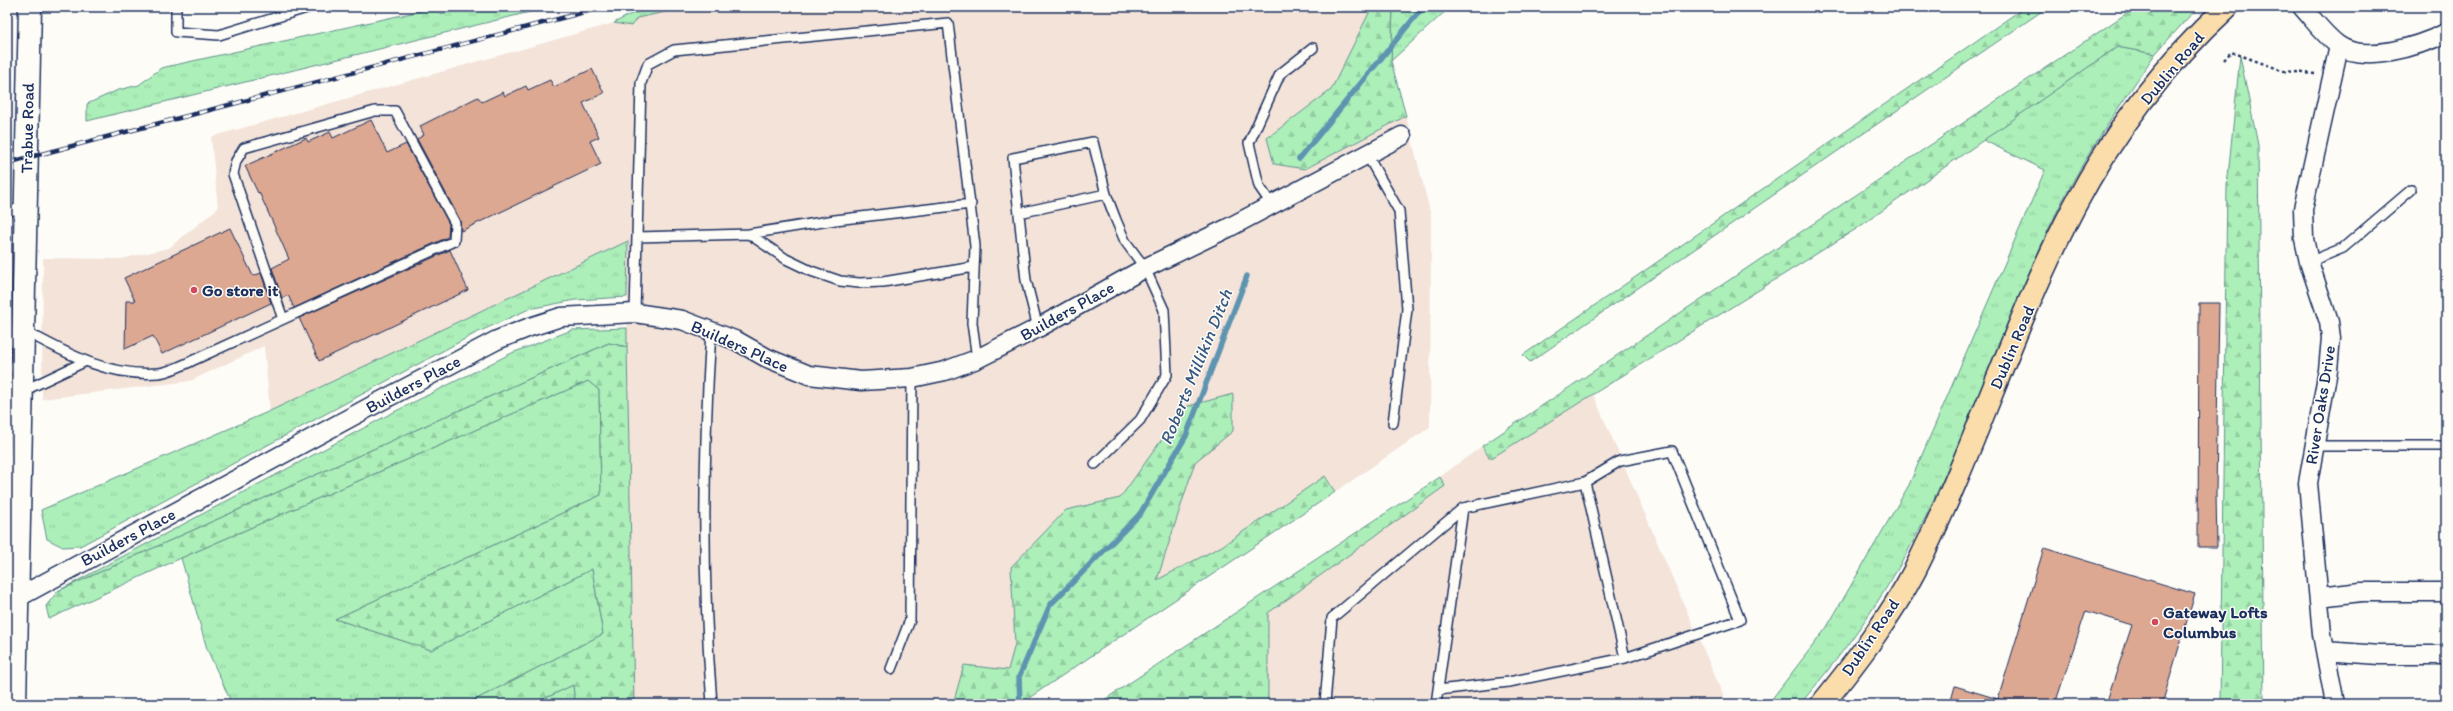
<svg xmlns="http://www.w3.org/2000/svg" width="2453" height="711" viewBox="0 0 2453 711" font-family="Itim,sans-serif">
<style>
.built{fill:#f3e3d9}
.grass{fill:url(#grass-tufts);stroke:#648f8c}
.forest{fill:url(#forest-firs);stroke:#648f8c}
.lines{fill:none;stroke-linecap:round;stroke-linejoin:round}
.stream{stroke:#5e94b1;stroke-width:5.5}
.building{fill:#dda892;stroke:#1b2f5e}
.service-casing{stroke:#1b2f5e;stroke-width:12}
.minor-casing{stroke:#1b2f5e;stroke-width:21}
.secondary-casing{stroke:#1b2f5e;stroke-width:25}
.primary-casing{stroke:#1b2f5e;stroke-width:25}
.path{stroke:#1b2f5e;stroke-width:2.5;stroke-dasharray:3 3;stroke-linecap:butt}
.service{stroke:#fdfcf7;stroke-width:9}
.minor{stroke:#fdfcf7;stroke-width:18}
.secondary{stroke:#fdfcf7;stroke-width:22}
.primary{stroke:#fbddab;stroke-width:22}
.rail-casing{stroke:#1b2f5e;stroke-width:4.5}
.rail{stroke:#fdfcf7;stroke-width:3;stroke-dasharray:9;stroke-linecap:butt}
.poi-dot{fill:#d1495b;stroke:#fdfcf7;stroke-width:1.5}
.labels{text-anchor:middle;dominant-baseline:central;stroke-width:3;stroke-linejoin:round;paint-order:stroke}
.street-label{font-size:17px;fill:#1b2f5e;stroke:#fdfcf7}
.poi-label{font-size:17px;font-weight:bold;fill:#1b2f5e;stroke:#fdfcf7;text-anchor:start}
.water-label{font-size:18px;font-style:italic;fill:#375981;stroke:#fdfcf7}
</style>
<defs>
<pattern id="grass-tufts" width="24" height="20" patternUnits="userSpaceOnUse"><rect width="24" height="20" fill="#acefb9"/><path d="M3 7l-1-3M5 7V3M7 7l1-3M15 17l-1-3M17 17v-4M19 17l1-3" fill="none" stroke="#93cda1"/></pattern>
<pattern id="forest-firs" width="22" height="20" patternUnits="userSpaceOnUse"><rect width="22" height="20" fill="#acefb9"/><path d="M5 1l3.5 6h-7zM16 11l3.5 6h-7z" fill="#93cda1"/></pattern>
</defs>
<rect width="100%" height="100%" fill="#fdfcf7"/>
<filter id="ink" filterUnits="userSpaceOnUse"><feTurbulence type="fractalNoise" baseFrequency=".025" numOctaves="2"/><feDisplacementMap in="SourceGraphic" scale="8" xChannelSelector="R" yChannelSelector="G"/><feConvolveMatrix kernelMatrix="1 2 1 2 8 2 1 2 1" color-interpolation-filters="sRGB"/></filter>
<g filter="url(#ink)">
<path class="built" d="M 689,7 L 1370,7 L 1370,11 L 1331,90 L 1267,138 L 1273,164 L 1305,169 L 1406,116 L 1431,216 L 1430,427 L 1335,492 L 1325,476 L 1222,546 L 1156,581 L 1195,462 L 1233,430 L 1186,407 L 1120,498 L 1066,510 L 1012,567 L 1015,644 L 1008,671 L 964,665 L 953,704 L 634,704 L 627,347 L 628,241 L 270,411 L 264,346 L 190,381 L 42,399 L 43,258 L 121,259 L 169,248 L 218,208 L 211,137 L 614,23 L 630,26 L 637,18 Z
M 1593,394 L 1727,704 L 1268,704 L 1268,613 L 1444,486 L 1440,477 L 1482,446 L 1490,459 Z"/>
<path class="grass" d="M 429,7 L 438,7 L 440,14 L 471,7 L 550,7 L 87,121 L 87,104 L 118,90 L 139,85 L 161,68 L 425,10 Z
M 657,7 L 689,7 L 637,18 L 631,26 L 614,23 L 631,14 Z
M 1393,7 L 1450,7 L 1391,61 Z
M 10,21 L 7,157 L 7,22 Z
M 2117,47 L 2155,54 C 2117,110 2078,165 2050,226 C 2006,322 1971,423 1925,518 C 1892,586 1849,647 1800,704 L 1768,704 L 1827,627 L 1909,485 L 2045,170 L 1983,140 Z
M 628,241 L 627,297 L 575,300 L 529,309 L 476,333 L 80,546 L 63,547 L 47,539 L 41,510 L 270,411 Z
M 627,328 L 627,347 L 609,343 L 58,591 L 390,414 L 512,353 L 572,330 Z
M 588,381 L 599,390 L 601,495 L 335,619 L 431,650 L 592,569 L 603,634 L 467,704 L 232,704 L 207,649 L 181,558 Z
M 573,685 L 575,704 L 533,704 Z"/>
<path class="forest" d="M 1370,7 L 1393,7 L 1391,61 L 1406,116 L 1305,169 L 1274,164 L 1267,138 L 1331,90 L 1370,11 Z
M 2025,7 L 2048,7 L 1530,362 L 1523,355 Z
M 2136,7 L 2198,7 L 2155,54 L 2117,47 L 1856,229 L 1490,459 L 1482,446 Z
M 2240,56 L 2258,145 L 2264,704 L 2220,704 L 2227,186 Z
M 609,343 L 627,347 L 634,704 L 575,704 L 573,685 L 533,704 L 467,704 L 603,634 L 592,569 L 431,650 L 335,619 L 601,495 L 599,390 L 588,381 L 181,558 L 49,619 L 46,606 L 58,591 Z
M 1233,394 L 1233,431 L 1195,462 L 1157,580 L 1222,546 L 1325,476 L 1335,492 L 1020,704 L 953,704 L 964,665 L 1008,670 L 1015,644 L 1011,567 L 1066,510 L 1120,498 L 1185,407 Z
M 1440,477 L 1445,486 L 1268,613 L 1268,704 L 1098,704 Z"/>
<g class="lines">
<path class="stream" d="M 1299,159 L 1423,7
M 1020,704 L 1019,677 L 1050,605 L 1140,514 L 1186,436 L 1247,276"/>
</g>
<path class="building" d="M 592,69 L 604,93 L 583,103 L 599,137 L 590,141 L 601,164 L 461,231 L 460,220 L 417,139 L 424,135 L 420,126 L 478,97 L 482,102 L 503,92 L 505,96 L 526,86 L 528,90 L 550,80 L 554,87 Z
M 371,120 L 387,153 L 406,144 L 449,224 L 448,237 L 294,308 L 288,295 L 282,298 L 272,268 L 289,259 L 259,192 L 258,193 L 245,166 L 306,138 L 308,142 L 330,132 L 333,138 Z
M 230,228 L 253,276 L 261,273 L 271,303 L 162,354 L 153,336 L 125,349 L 126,301 L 135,301 L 124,278 Z
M 450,250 L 468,290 L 319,361 L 299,318 Z
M 2199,303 L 2219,303 L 2216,493 L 2217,547 L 2198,547 Z
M 2044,548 L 2195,594 L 2162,704 L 2106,704 L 2132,625 L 2086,611 L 2055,704 L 1950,704 L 1955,686 L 1998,699 Z"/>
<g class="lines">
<g class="service-casing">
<path id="service" d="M 176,7 L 176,32 L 219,35 L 310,7
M 1367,155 L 1399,211 L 1407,309 L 1393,423
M 1272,205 L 1259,186 L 1249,143 L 1280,74 L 1313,48
M 7,211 L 25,208
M 1019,213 L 1106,194
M 749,234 L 835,220 L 971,204
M 637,237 L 749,234 L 786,259 L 811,271 L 840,281 L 859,283 L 883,282 L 974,267
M 2309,262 L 2343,248 L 2411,190
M 635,313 L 641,83 L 648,64 L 674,50 L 948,23 L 975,246 L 972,323 L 977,359
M 1038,328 L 1026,280 L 1013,158 L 1093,142 L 1106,194 L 1116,220 L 1125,241 L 1145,268 L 1164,310 L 1167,375 L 1140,420 L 1095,464
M 23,330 C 66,353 107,377 158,373 C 170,372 185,364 196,359 L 454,241 L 455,223 L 395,111 L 375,111 L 244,148 L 236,161 L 233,174 L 283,319
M 711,331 C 703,456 702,579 712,704
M 7,341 L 22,341
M 7,367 L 22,367
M 23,391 L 84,362
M 2315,446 L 2446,446
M 1585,482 L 1625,658
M 891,669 L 910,620 L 912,378
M 1325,704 L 1332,618 L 1463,508
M 1436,704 L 1463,508 L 1585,482 L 1620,461 L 1672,451 L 1740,620 L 1625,658 L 1509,682 L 1438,690"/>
</g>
<g class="minor-casing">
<path id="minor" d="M 2302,7 C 2313,19 2324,35 2338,45 C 2365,64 2419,46 2446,33
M 2319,597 L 2361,592 L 2446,592
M 17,598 L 379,402 L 497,340 L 530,327 L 561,317 L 635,313 L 682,320 L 737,341 L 767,358 L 809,375 L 861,381 L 912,378 L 945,371 L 977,359 L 1038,328 L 1145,268 L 1228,228 L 1402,136
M 2325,651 L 2379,655 L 2446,655
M 2335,704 L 2322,634 L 2308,483 L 2328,370 L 2331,338 L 2329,322 L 2309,262 L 2304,239 L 2303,209 L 2339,46"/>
</g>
<g class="secondary-casing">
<path id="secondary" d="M 15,704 L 30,7"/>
</g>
<g class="primary-casing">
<path id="primary" d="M 1822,704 C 1856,662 1890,618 1915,570 C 1974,452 2013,324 2074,207 C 2112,134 2166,63 2227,7"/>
</g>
<path class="path" d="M 2224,60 L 2231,52 L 2284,71 L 2315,74"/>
<use href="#service" class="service"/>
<use href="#minor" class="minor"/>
<use href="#secondary" class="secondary"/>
<use href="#primary" class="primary"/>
<g class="rail-casing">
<path id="rail" d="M 7,163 L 604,7"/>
</g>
<use href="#rail" class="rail"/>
</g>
</g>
<g class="poi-dot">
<circle cx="194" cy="290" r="4"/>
<circle cx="2155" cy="622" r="4"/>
</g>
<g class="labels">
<g class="street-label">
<text transform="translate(2172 68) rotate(-50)">Dublin Road</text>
<text transform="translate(27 128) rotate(-89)">Trabue Road</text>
<text transform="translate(1067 311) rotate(-29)">Builders Place</text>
<text transform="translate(740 346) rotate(24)">Builders Place</text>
<text transform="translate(2012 347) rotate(-67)">Dublin Road</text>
<text transform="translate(413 384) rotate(-28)">Builders Place</text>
<text transform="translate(2320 405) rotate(-81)">River Oaks Drive</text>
<text transform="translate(128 537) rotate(-28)">Builders Place</text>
<text transform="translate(1870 637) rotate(-56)">Dublin Road</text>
</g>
<g class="poi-label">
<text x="202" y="290">Go store it</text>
<text x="2163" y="612">Gateway Lofts<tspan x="2163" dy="20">Columbus</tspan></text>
</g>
<g class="water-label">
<text transform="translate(1196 367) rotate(-68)">Roberts Millikin Ditch</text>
</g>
</g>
<rect width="2453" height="711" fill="none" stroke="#fdfcf7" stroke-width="24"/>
<rect x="12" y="12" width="2429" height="687" fill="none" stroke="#1b2f5e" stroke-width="1.5" filter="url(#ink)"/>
</svg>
